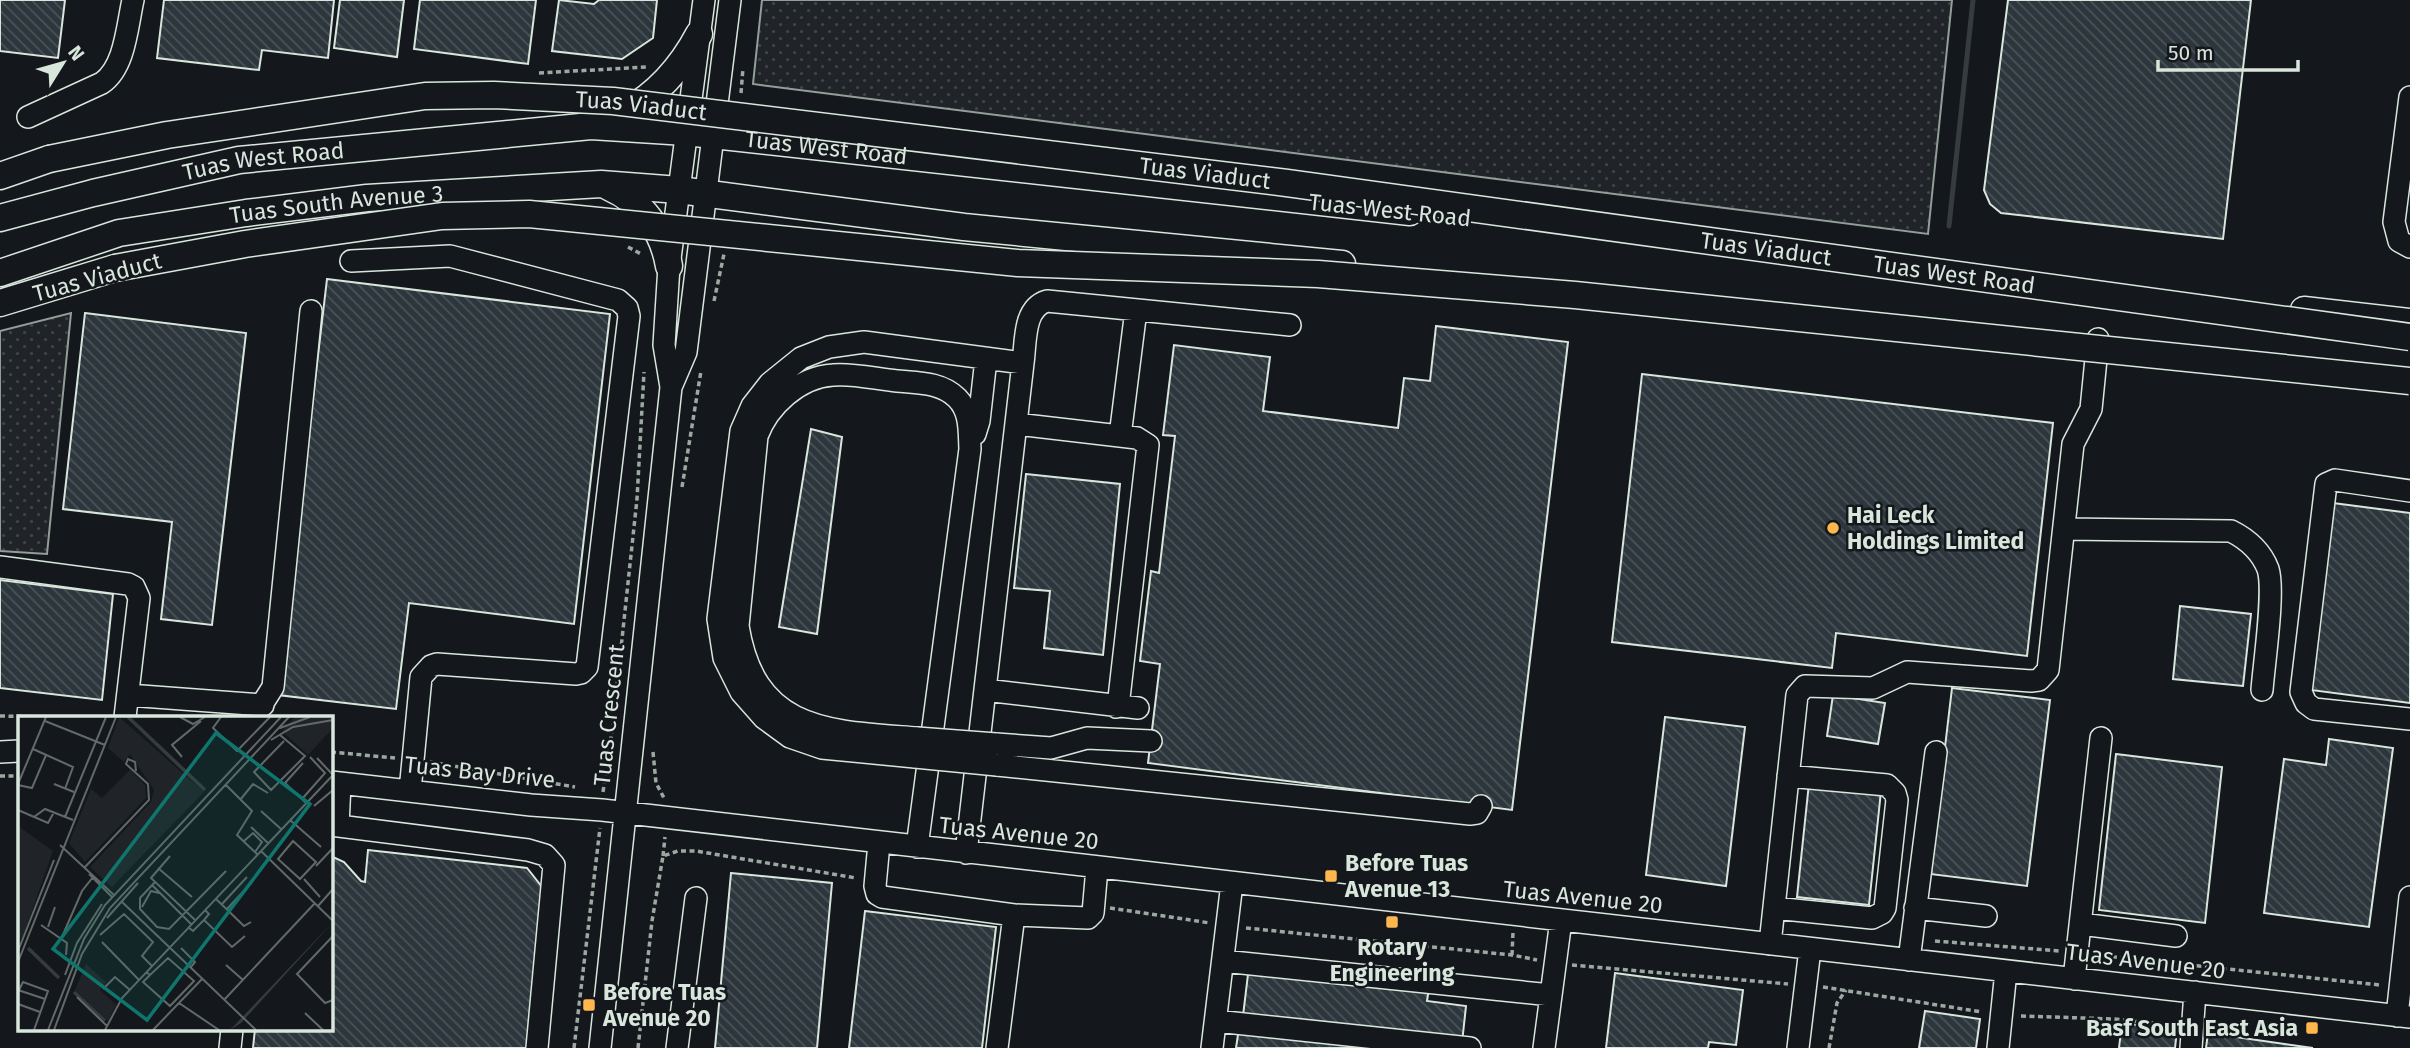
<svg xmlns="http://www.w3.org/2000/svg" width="2410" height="1048" viewBox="0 0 2410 1048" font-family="'Fira Sans',sans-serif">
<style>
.grass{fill:url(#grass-dots);stroke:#939e99;stroke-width:2}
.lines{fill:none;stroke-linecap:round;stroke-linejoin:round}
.stream{stroke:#363b3e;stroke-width:5}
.building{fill:url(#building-back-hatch);stroke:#d8e6dc;stroke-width:2}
.minor-casing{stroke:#d8e6dc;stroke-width:24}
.major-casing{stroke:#d8e6dc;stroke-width:29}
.path{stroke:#9da8a2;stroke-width:3.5;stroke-dasharray:5 3.5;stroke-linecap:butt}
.minor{stroke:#14181c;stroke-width:21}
.major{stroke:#14181c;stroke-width:26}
.minor-bridge-casing{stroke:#d8e6dc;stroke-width:24;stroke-linecap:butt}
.major-bridge-casing{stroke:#d8e6dc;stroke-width:29;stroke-linecap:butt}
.minor-bridge{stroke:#14181c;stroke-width:21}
.major-bridge{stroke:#14181c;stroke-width:26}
.poi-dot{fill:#ffb74d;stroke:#14181c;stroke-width:2.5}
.labels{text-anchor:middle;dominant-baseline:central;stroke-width:5;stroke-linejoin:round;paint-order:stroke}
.street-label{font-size:23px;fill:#d8e6dc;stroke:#14181c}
.poi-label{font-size:23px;font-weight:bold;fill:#d8e6dc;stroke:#14181c;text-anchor:start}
.inset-river{fill:none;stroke:#363b3e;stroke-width:3.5}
.inset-road{fill:none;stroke:#626a69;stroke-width:2}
.view{fill:#0f766e;fill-opacity:0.15;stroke:#0f766e;stroke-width:3.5}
.inset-edge{fill:none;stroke:#d8e6dc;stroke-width:3.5}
</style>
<defs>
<pattern id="grass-dots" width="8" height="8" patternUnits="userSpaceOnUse" patternTransform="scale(1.75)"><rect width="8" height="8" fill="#202428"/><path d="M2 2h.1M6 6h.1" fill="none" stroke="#404447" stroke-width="1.8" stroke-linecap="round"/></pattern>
<pattern id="building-back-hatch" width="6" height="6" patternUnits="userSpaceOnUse" patternTransform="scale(1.75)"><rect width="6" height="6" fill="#2c363c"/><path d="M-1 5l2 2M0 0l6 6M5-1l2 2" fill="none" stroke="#4a5358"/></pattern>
</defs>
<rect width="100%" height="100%" fill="#14181c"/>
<path class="grass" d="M 762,0 L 1952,0 L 1928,234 L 753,84 Z
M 71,313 L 47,554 L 0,551 L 0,331 Z"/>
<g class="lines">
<path class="stream" d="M 1949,226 L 1973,0"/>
</g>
<path class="building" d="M 0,0 L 65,0 L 58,58 L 0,51 Z
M 164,0 L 334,0 L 328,58 L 262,50 L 259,70 L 157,58 Z
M 340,0 L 404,0 L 397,57 L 334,48 Z
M 420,0 L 536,0 L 528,64 L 414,49 Z
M 559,0 L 594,4 L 599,0 L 657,0 L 653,38 L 622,59 L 552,51 Z
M 2008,0 L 2251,0 L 2223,239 L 2001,213 L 1990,204 L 1984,190 Z
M 327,279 L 610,314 L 574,624 L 409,603 L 396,709 L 278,695 Z
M 85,313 L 246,333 L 212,625 L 161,619 L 172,522 L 63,509 Z
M 1436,326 L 1568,342 L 1512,810 L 1148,763 L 1160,664 L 1140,661 L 1151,571 L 1159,573 L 1175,436 L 1163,435 L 1174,345 L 1270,357 L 1263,411 L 1398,428 L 1404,378 L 1430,381 Z
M 1642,374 L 2053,423 L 2027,656 L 1836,633 L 1832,668 L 1612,642 Z
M 811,429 L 842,437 L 817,634 L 779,627 Z
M 1026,474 L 1120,484 L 1103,655 L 1044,648 L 1050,591 L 1014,588 Z
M 2333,503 L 2410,513 L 2410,703 L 2311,690 Z
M 0,580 L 113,594 L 102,700 L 0,688 Z
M 2180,606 L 2251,614 L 2243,686 L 2173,679 Z
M 1952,688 L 2050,700 L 2027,886 L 1930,874 Z
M 1833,695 L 1885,703 L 1878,744 L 1827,736 Z
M 1665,717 L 1745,727 L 1726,886 L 1646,875 Z
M 2329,739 L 2393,748 L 2369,927 L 2264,913 L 2284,759 L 2326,765 Z
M 2116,754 L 2222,767 L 2205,923 L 2099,910 Z
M 1809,783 L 1881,791 L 1869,905 L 1797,897 Z
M 368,850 L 527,868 L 546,892 L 529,1048 L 253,1048 L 255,1029 L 331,1029 L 331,856 L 344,862 L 361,881 L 365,882 Z
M 731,873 L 832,883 L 817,1048 L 715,1048 Z
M 865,911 L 996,927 L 982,1048 L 849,1048 Z
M 1249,966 L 1429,988 L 1427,1001 L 1466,1006 L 1462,1043 L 1243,1016 Z
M 1615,973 L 1743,990 L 1736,1045 L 1709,1042 L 1708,1048 L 1606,1048 Z
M 1925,1011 L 1980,1019 L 1976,1048 L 1919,1048 Z
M 2122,1023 L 2177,1030 L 2175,1048 L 2119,1048 Z
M 1239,1028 L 1384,1048 L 1236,1048 Z
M 2208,1033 L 2313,1048 L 2206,1048 Z"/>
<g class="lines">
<g class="minor-casing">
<path id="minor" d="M 2410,97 L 2394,222 L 2399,241 L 2410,247
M 28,117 L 102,83 C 125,67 127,27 133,0
M 351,261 L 450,256 L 618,300 L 627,308 L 629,316 L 587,667 L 581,673 L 576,674 L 437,664 L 431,666 L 421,677 L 410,791
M 671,387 L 664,345 L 669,266 L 704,0
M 1016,424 L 1137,438 L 1148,445 L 1119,698 L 1116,707
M 975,434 L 979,421 L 986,359
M 1120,436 L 1136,310
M 2410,491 L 2335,480 L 2326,484 L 2301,692 L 2306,703 L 2314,709 L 2410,719
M 2064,529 L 2231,531 C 2247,539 2261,551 2268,569 C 2275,591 2264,663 2262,690
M 0,567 L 128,584 L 134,587 L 139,598 L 125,717
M 985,690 L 1138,708
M 128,695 L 263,705
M 254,717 L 273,687 L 311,311
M 917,738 C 828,731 755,732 738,626 L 757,436 C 768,406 799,377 833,375 C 853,373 876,379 897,381 C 918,383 941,382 957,398 C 971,412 969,432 970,449 L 917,847
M 996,744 L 1051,748 L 1087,738 L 1151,741
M 0,752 L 19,751
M 915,757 L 822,748 L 790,737 L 764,718 L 741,692 L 724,658 L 718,619 L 741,431 L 752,406 L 770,383 L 801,358 L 829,347 L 864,342 L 1023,363
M 997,765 L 1470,814 L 1477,813 L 1481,806
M 331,782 L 531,805 L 602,810 L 2410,1017
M 331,825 L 528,850 L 545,855 L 554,865 L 537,1048
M 338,826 L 340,783
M 879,843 L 875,886 L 877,894 L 882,897 L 1014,915
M 966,853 L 1023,363 C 1026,342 1023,308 1047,301 L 1290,325
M 1774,908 L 1872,918 L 1882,913 L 1885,908 L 1897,800 L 1895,793 L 1887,785 L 1788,776
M 1915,908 L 1986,916
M 2081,924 L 2176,936
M 1770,944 L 1797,695 L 1805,686 L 1873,688 L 1907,672 L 2031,681 L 2039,680 L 2048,670 L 2073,444 L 2091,409 L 2098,339
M 1909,960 L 1936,752
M 1223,961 L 1551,995
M 2074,979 L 2101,738
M 2397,1016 L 2410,897
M 1216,1021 L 1470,1048
M 230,1048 L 232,1029
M 600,1048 L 671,387 L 686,352 L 730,0
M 677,1048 L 696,898
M 997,1048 L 1014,915 L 1088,918 L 1093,913 L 1097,868
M 1212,1048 L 1232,883
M 1544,1048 L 1561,920
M 1798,1048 L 1810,949
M 1998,1048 L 2006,971
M 2191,1048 L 2195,992"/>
</g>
<g class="major-casing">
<g id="major">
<path d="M 625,112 C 658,94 681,68 699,34"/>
<path d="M 0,176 L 49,159"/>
<path d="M 609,187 C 643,202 663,231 669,266"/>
<path id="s1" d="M 0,218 L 93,193 L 239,160 L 591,126 L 686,132 L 1410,212"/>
<path id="s2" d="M 0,273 L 119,233 L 246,213 L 367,198 L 601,184 L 679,190 L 964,227 L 1342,264"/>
<path d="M 0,303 L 115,268"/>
<path d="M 2304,310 L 2410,322"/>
</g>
</g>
<path class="path" d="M 539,73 L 647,67
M 741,93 L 743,68
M 628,247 L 643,255
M 714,301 L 724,254
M 682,487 L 701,371
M 616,695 L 637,499 L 644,372
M 0,716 L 47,717
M 331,752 L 395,758
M 653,752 L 656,783 L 664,798
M 430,762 L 575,787
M 0,776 L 19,776
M 603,792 L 613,724
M 663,856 L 665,837
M 1110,908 L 1210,923
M 1246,928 L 1512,955 L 1537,960
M 1935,941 L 2060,951
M 1512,955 L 1513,932
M 2095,955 L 2380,985
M 1572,965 L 1788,984
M 1823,987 L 1982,1012
M 2021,1016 L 2114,1019 L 2174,1025
M 574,1048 L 600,828
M 638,1048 L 652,921 L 663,856 L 678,851 L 696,851 L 856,878
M 1829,1048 L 1837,1003 L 1846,990"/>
<use href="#minor" class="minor"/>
<use href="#major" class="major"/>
<g class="minor-bridge-casing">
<path id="minor-bridge" d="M 917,738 L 996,744
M 915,757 L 997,765"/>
</g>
<g class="major-bridge-casing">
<g id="major-bridge">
<path id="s3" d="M 49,159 L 167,135 L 425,96 L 494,95 L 613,101 L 1287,183 L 2410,337"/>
<path d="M 115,268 L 245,244 L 442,216 L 529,214 L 1018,263 L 1318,274 L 1575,295 L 2410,381"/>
</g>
</g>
<use href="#minor-bridge" class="minor-bridge"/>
<use href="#major-bridge" class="major-bridge"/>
</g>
<g class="poi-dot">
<circle cx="1833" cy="528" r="7"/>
<rect x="1324" y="869" width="14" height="14" rx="3.5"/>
<rect x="1385" y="915" width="14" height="14" rx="3.5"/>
<rect x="582" y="998" width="14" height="14" rx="3.5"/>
<rect x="2305" y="1021" width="14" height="14" rx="3.5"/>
</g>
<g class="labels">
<g class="street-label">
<text stroke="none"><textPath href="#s3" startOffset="598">Tuas Viaduct</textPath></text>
<text stroke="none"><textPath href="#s1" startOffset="836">Tuas West Road</textPath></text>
<text stroke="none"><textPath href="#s1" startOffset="270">Tuas West Road</textPath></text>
<text stroke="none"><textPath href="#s3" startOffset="1166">Tuas Viaduct</textPath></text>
<text stroke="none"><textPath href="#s2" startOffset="345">Tuas South Avenue 3</textPath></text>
<text transform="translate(1390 210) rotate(6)">Tuas West Road</text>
<text stroke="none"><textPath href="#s3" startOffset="1732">Tuas Viaduct</textPath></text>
<text stroke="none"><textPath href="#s3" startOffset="1922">Tuas West Road</textPath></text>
<text transform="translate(97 277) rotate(-15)">Tuas Viaduct</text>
<text transform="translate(609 715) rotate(-84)">Tuas Crescent</text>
<text transform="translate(480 772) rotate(6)">Tuas Bay Drive</text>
<text transform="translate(1019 833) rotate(6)">Tuas Avenue 20</text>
<text transform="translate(1583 897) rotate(6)">Tuas Avenue 20</text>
<text transform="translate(2146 961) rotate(7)">Tuas Avenue 20</text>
</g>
<g class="poi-label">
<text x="1847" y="515">Hai Leck<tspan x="1847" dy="26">Holdings Limited</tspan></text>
<text x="1345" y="863">Before Tuas<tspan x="1345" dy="26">Avenue 13</tspan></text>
<text x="1392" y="947" text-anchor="middle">Rotary<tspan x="1392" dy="26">Engineering</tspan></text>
<text x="603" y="992">Before Tuas<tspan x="603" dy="26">Avenue 20</tspan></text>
<text x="2298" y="1028" text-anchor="end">Basf South East Asia</text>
</g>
</g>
<g transform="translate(18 716)">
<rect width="315" height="315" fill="#14181c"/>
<path d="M 101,1 L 186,76 L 94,171 L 72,151 L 133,86 L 136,74 L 112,38 L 106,46 L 90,32 ZM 277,1 L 315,1 L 315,12 L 290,39 L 264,15 ZM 112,54 L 127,69 L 128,82 L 67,146 L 51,127 L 73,73 L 84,82 ZM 0,110 L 35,135 L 4,223 L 0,219 ZM 68,248 L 88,266 L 82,274 L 98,289 L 90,305 L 57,274 Z" fill="#202428"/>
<path d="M 315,206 L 223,307 L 212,314 Z" fill="#363b3e"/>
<path class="inset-river" d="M 110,1 L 187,74M 10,232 L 41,262M 56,276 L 87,305"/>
<path class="inset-road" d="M 162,1 L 175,8 L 187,1M 203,1 L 195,12 L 219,35 L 252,1M 27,5 L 87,29M 262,12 L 292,1M 262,19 L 287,40 L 253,74 L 236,56 L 266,25M 253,24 L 275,11 L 315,4M 15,33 L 55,51 L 47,73M 164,41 L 154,29 L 183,5M 299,42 L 315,59M 285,47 L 267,67 L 288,87M 0,68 L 28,1M 36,68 L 56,76M 207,68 L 234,95 L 219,119 L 239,138M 0,69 L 14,72 L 28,39M 284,83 L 307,57 L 292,41M 222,84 L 235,68 L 250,77M 296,90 L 315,74M 0,94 L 30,107 L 36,96M 243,95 L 263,113M 16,101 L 27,93 L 55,104M 47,101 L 88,1M 272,104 L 303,131M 233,111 L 250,127M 226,125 L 235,117 L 244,126 L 237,136M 275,125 L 298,146 L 282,163 L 260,143 ZM 42,129 L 97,180M 243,135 L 315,205M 152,140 L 133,162 L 177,204M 298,150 L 315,132M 67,151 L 131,84 L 130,68 L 108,48 L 110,43 L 117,46 L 118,55M 140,152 L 174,181M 71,158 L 95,182M 286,163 L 302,181M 137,166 L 122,182 L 122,193 L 139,211 L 151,213 L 208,155M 134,169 L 173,208M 198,183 L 226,210 L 233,206M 103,185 L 238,314M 204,188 L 229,161M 300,190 L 315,173M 124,191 L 133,175 L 141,177M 209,193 L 234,166M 187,194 L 191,198 L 186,204 L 214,231 L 227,220M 89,202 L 120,167M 23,209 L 49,227 L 48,239M 30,211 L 37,191M 170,211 L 175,215 L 186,204M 82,219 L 106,198 L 135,226 L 124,240 L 134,250M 315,220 L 279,258 L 307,287 L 315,284M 44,221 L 64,175 L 75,161M 84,226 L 121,264M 163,232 L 177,246 L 172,252M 0,235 L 36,144M 0,246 L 98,1M 208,249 L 225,264M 128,256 L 132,259 L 150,242 L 176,265 L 152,290 L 125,266 L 132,259M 47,259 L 59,227 L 84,188M 85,273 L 97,261 L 112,274M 0,274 L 27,283M 0,276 L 5,266 L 30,275 L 16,314M 59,281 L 89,310M 206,284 L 297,187M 161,287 L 201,314M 0,288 L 22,296M 287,297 L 305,314M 30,314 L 66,223 L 87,189 L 263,1M 36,314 L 64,238 L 92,192 L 271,1M 87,314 L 104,282 L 315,59M 135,314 L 184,263"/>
<path class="view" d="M 198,17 L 292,88 L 129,304 L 35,233 Z"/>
<rect width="315" height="315" class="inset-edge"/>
</g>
<g transform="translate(63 63) rotate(53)" stroke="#14181c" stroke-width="5" paint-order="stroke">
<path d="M0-5L12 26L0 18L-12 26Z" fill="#d8e6dc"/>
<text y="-10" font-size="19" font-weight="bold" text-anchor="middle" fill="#d8e6dc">N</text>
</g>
<path d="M2158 60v10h140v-10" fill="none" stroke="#d8e6dc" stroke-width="3.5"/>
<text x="2168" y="60" font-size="21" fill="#d8e6dc" stroke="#14181c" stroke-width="5" paint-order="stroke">50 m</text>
</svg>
